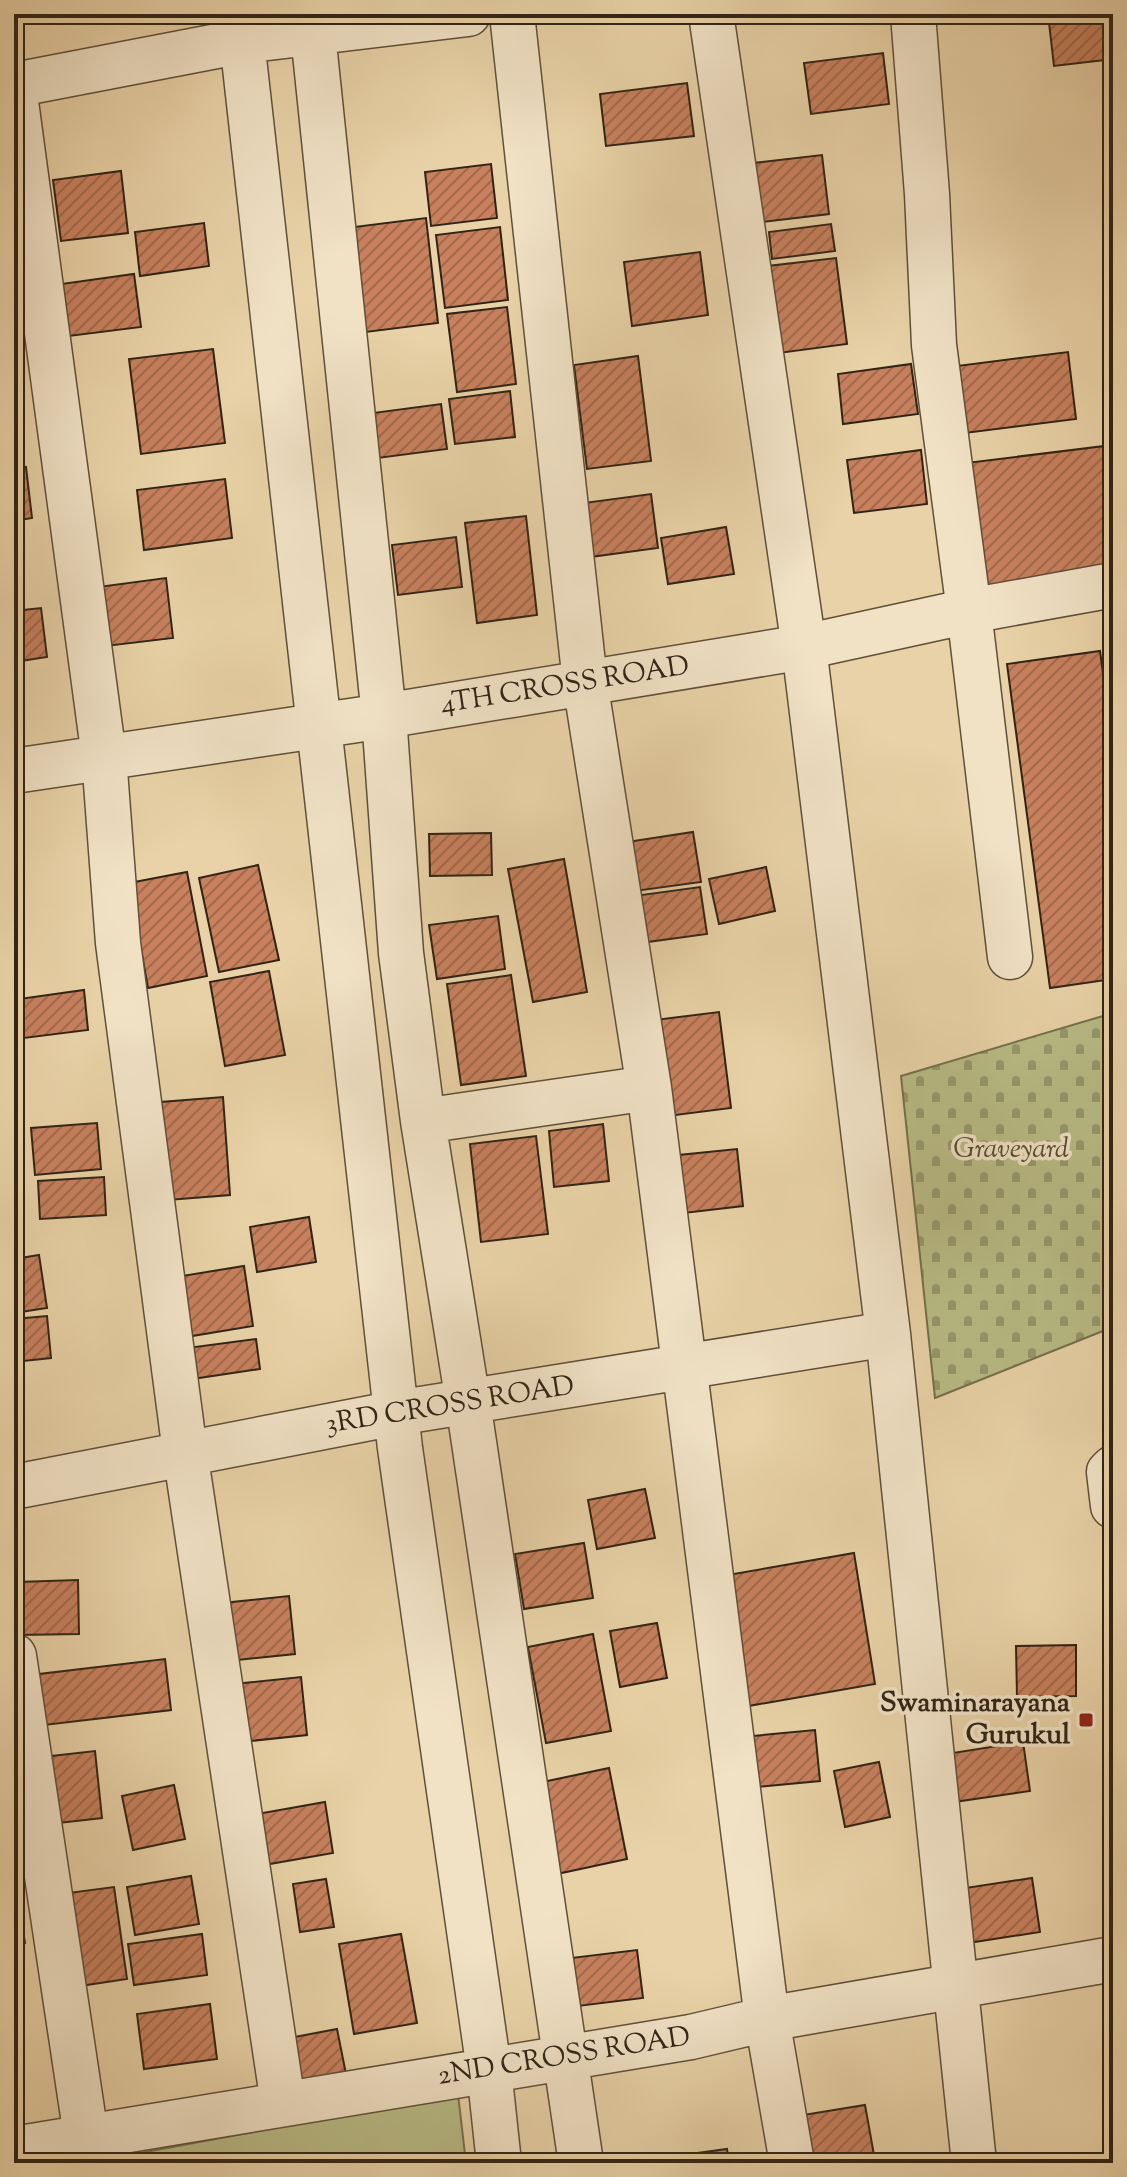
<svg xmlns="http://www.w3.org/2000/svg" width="1127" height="2177" viewBox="0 0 1127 2177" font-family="'Sorts Mill Goudy',serif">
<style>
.cemetery{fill:url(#cemetery-stones);stroke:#74704e;stroke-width:2}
.park{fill:#b8bb85;stroke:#74704e;stroke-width:2}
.building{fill:url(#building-hatch);stroke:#312416;stroke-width:2}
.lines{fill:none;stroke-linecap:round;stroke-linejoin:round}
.minor-casing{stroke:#5f503a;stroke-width:47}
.minor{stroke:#f1e2c6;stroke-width:44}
.poi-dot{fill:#8f2418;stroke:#f1e2c6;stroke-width:3}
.labels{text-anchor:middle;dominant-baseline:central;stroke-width:7;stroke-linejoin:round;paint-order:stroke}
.street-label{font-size:28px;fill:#312416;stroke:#f1e2c6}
.park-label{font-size:28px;font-style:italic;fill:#534a32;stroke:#f1e2c6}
.poi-label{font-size:28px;font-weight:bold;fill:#312416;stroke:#f1e2c6;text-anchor:end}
</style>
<defs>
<pattern id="cemetery-stones" width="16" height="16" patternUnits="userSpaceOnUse" patternTransform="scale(2)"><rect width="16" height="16" fill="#b8bb85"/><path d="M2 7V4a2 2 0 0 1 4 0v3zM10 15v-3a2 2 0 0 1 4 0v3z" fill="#96986c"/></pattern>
<pattern id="building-hatch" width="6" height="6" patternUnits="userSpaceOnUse" patternTransform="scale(2)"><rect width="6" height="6" fill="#c8805d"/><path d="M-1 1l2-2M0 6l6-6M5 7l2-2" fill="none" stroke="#a3694c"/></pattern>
</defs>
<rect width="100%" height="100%" fill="#e9d2a7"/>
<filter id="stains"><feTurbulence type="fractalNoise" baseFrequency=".0025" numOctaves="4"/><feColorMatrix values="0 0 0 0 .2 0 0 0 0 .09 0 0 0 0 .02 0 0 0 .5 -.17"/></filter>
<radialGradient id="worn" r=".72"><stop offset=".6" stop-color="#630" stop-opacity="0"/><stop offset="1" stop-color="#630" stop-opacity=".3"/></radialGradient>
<path class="cemetery" d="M 1113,1013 L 1113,1327 L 935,1398 L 901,1076 Z"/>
<path class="park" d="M 458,2094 L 466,2163 L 86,2163 Z"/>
<path class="building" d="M 1048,14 L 1112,14 L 1113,59 L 1054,66 Z
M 883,53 L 889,104 L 811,114 L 804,63 Z
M 687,83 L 694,136 L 606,146 L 600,94 Z
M 822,155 L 829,214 L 761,222 L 754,163 Z
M 491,164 L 497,218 L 431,226 L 425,172 Z
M 121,171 L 128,233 L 61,241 L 53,180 Z
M 426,218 L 438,323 L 366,332 L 354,227 Z
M 204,223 L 209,266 L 140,276 L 135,232 Z
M 831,224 L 835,251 L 772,259 L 769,232 Z
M 500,227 L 508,300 L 445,308 L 436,235 Z
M 700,252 L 708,315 L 632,326 L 624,262 Z
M 836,258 L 847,344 L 779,353 L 768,266 Z
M 134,274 L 141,327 L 61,337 L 54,285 Z
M 507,307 L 516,384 L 457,392 L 447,314 Z
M 213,349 L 225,443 L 141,454 L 129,359 Z
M 1068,352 L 1076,419 L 965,433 L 957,366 Z
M 638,356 L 651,461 L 587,469 L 574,365 Z
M 911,364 L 918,414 L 843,424 L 838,374 Z
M 510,391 L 515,437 L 455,444 L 449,399 Z
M 441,404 L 447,449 L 378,458 L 373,413 Z
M 1113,445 L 1113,573 L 981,590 L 966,463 Z
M 921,450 L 927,504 L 854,513 L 847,460 Z
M 26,467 L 32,518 L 14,521 L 14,469 Z
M 225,479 L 232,538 L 144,550 L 137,490 Z
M 651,494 L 658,548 L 590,557 L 584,503 Z
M 526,516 L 537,615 L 477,623 L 465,523 Z
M 726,527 L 734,574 L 668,584 L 661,538 Z
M 456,537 L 462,587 L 398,595 L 392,545 Z
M 166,578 L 173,638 L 106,646 L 98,587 Z
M 41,608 L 47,657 L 14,662 L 14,611 Z
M 1100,651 L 1113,747 L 1113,979 L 1050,988 L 1007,664 Z
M 693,832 L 701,882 L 635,891 L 627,842 Z
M 491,833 L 492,875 L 430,876 L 429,834 Z
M 564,859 L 587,992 L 533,1002 L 508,869 Z
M 258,865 L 279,960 L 219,972 L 199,878 Z
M 766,867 L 775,911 L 719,924 L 709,879 Z
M 187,872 L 207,976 L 148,988 L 129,883 Z
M 700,887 L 707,934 L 640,943 L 634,896 Z
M 498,916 L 505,969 L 437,979 L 429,925 Z
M 269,971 L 285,1055 L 225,1066 L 210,982 Z
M 511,975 L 526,1076 L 461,1085 L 447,984 Z
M 84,990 L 88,1030 L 24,1038 L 19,999 Z
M 719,1012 L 731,1108 L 668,1116 L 655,1020 Z
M 223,1097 L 230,1195 L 168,1200 L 161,1102 Z
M 97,1123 L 101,1169 L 35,1175 L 31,1128 Z
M 603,1124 L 609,1181 L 554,1187 L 549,1131 Z
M 536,1136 L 548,1234 L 481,1242 L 470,1144 Z
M 737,1149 L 743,1206 L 684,1213 L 679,1155 Z
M 104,1177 L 106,1215 L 40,1219 L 38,1181 Z
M 309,1217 L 316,1262 L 257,1272 L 250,1227 Z
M 39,1255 L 47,1308 L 14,1313 L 14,1259 Z
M 244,1266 L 253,1326 L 192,1336 L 182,1276 Z
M 47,1316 L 51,1358 L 14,1362 L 14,1319 Z
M 256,1339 L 260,1369 L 192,1379 L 187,1348 Z
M 645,1489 L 655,1538 L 597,1549 L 588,1500 Z
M 584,1543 L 593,1598 L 524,1609 L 515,1554 Z
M 854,1553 L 875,1684 L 743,1707 L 722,1576 Z
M 78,1580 L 79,1634 L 18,1635 L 17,1582 Z
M 289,1596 L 295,1654 L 228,1661 L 223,1603 Z
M 657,1623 L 667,1678 L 620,1687 L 610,1631 Z
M 593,1634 L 611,1731 L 546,1743 L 528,1647 Z
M 1076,1645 L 1076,1696 L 1017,1697 L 1016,1646 Z
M 165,1659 L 171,1710 L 36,1726 L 31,1675 Z
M 301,1677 L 307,1735 L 241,1742 L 235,1684 Z
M 815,1730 L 820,1781 L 747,1788 L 742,1737 Z
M 1023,1742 L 1030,1791 L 947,1803 L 940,1755 Z
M 95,1751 L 102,1818 L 50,1824 L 43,1757 Z
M 879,1762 L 890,1817 L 845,1827 L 834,1771 Z
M 609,1768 L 627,1859 L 557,1874 L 538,1783 Z
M 174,1785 L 185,1839 L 133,1850 L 122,1796 Z
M 325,1802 L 333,1853 L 264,1865 L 257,1814 Z
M 14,1873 L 25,1943 L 14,1945 Z
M 191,1876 L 199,1924 L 135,1935 L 127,1887 Z
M 1032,1878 L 1040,1932 L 968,1943 L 959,1889 Z
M 326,1879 L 334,1927 L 300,1932 L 293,1884 Z
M 114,1887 L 127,1979 L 80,1986 L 68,1893 Z
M 202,1934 L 207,1975 L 134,1985 L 128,1944 Z
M 401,1934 L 417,2023 L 354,2034 L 339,1944 Z
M 637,1950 L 643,1998 L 578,2006 L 571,1958 Z
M 210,2004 L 217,2059 L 144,2069 L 137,2014 Z
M 337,2029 L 347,2079 L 294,2089 L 284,2039 Z
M 14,2050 L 20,2084 L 14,2085 Z
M 865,2105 L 874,2155 L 823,2163 L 805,2163 L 797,2116 Z
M 727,2149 L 729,2163 L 625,2163 Z"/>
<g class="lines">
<g class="minor-casing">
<path id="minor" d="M 239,14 L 400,1448 L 489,2070 L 499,2163
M 512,14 L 585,682 L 649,1088 L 767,2019 L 792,2163
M 711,14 L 804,647 L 888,1334 L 974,2163
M 913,14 L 927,194 L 934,345 L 969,611 L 1010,957
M 313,34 L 384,716 L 401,953 L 423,1121 L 468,1402 L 581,2163
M 14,85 L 243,41 L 468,14
M 14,87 L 104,757 L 118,943 L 185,1452 L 283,2103
M 14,771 L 384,716 L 804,647 L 969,611 L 1113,585
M 423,1121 L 649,1088
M 1113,1468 L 1109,1472 L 1113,1506
M 14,1487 L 396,1413 L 888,1334
M 14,1656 L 86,2136
M 14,2149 L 691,2037 L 767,2019 L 1113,1959"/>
</g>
<use href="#minor" class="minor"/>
</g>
<rect class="poi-dot" x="1078" y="1712" width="16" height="16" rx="4"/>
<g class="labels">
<g class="street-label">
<text transform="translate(565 686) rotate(-9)">4TH CROSS ROAD</text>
<text transform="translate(450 1406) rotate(-9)">3RD CROSS ROAD</text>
<text transform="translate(564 2057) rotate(-9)">2ND CROSS ROAD</text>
</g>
<g class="park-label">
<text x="1011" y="1150">Graveyard</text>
</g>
<g class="poi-label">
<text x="1070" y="1704">Swaminarayana<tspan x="1070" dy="32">Gurukul</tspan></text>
</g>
</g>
<rect width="1127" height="2177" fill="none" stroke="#e9d2a7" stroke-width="48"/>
<rect x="16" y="16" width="1095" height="2145" fill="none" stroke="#312416" stroke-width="4"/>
<rect x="24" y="24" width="1079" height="2129" fill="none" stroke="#312416" stroke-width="2"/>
<rect width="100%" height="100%" filter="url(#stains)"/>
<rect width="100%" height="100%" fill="url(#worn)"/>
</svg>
